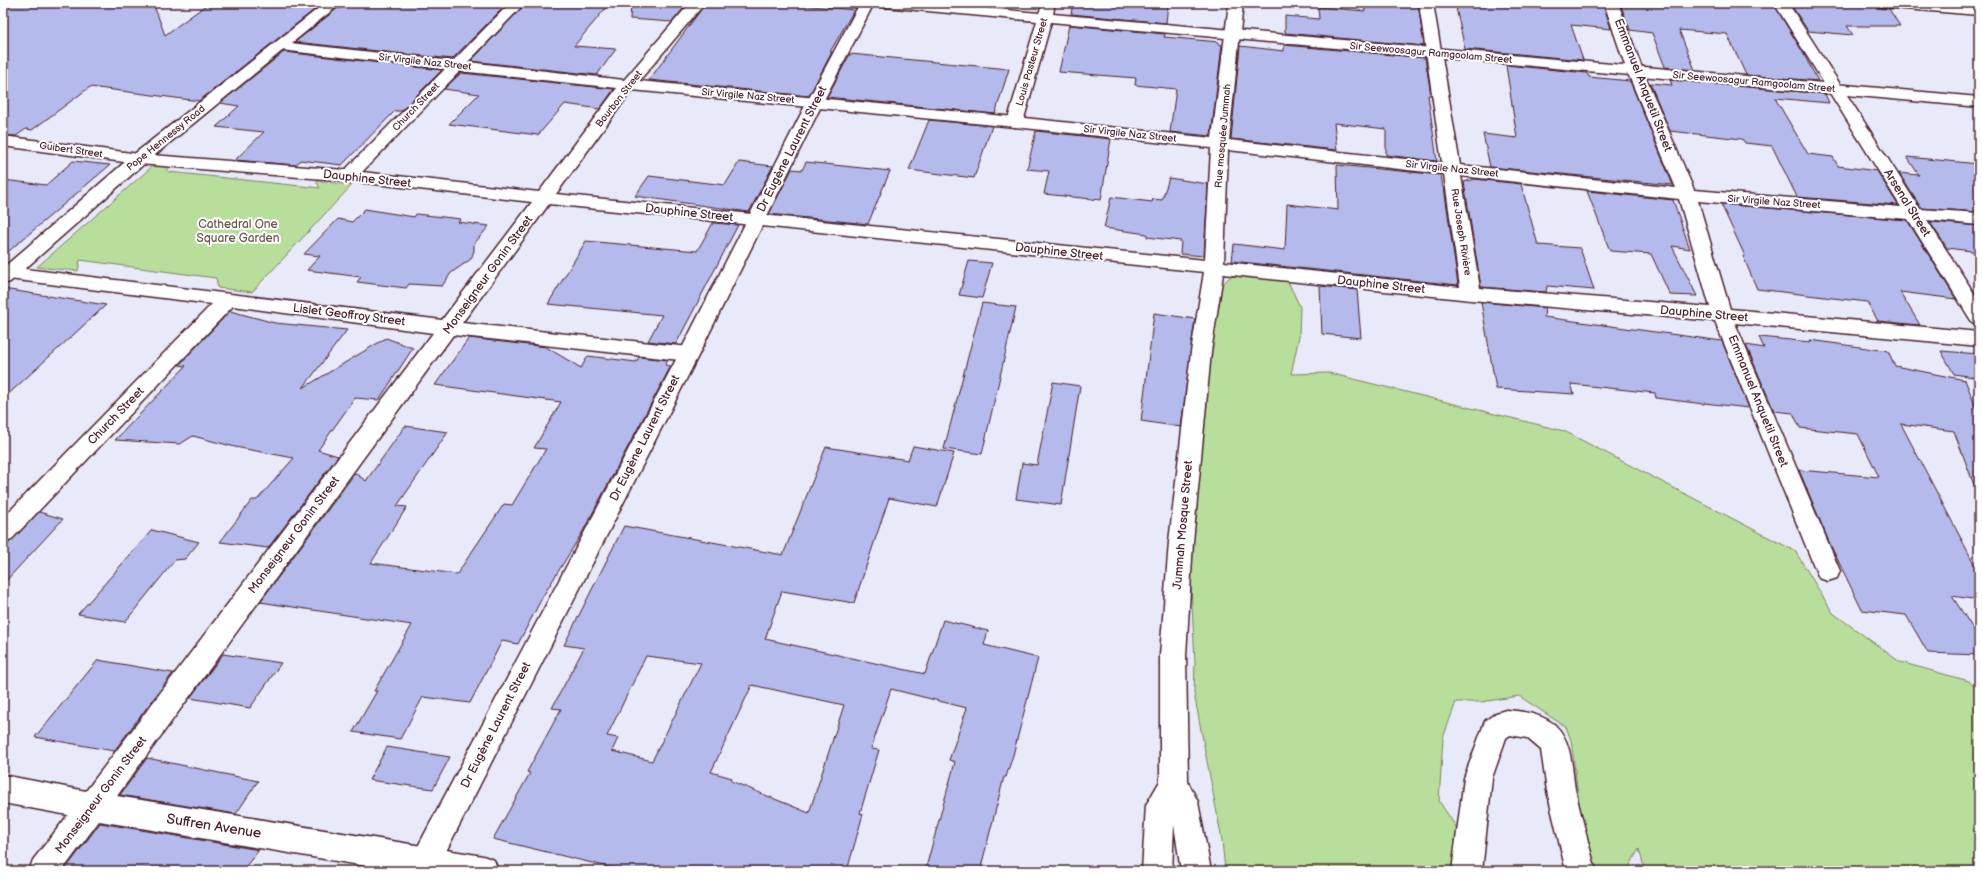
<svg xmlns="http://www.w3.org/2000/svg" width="1982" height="874" viewBox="0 0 1982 874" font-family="'Balsamiq Sans',sans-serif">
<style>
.green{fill:#b7df9b;stroke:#807f63}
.building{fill:#b4baeb;stroke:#4a1f2b;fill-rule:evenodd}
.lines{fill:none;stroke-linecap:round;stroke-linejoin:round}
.street-casing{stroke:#4a1f2b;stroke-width:3}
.secondary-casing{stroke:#4a1f2b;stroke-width:3}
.street{fill:#fff;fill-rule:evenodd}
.secondary{fill:#fff;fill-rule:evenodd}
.labels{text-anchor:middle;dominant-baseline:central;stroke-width:4;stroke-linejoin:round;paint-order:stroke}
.far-street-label{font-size:10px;fill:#4a1f2b;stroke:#fff}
.street-label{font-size:12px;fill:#4a1f2b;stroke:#fff}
.park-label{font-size:12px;fill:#6b594d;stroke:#fff}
.near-street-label{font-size:14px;fill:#4a1f2b;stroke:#fff}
</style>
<rect width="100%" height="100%" fill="#e8eaf9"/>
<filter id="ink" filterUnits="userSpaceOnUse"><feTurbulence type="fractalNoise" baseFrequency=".025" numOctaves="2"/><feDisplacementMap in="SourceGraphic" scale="8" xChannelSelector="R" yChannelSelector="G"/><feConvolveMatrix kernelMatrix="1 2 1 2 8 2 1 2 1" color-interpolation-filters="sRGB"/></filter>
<g filter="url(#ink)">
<path class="green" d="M 155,164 L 165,166 L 169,172 L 320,188 L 316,181 L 352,185 L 252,292 L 218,288 L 216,278 L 80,260 L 78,271 L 37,267 Z
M 1248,274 L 1285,275 L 1300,307 L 1299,337 L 1291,374 L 1329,373 L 1564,431 L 1795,551 L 1833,613 L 1900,662 L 1969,681 L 1979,693 L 1979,871 L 1645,871 L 1639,849 L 1630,865 L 1629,871 L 1594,871 L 1579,802 L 1571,740 L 1566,727 L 1519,696 L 1481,702 L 1456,702 L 1443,738 L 1439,801 L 1485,871 L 1225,871 L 1222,840 L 1194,693 L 1195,662 L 1189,547 L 1216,290 L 1230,277 Z"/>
<path class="building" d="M 3,3 L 153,3 L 165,35 L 209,3 L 292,3 L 319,6 L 199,101 L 90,87 L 32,130 L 26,129 L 16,136 L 3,135 Z
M 347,3 L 508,3 L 452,59 L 295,42 L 338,8 L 341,8 Z
M 526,3 L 610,3 L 574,46 L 616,49 L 597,75 L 471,61 Z
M 631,3 L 688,3 L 672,22 L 630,19 Z
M 706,3 L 780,3 L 854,10 L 830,52 L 832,52 L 809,96 L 649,80 Z
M 1073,3 L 1168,3 L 1166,23 L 1071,14 Z
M 1366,3 L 1418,3 L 1424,46 L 1285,33 L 1285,16 L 1319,19 L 1318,7 L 1365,11 Z
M 1455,3 L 1603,3 L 1611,29 L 1571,25 L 1583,60 L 1465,49 Z
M 1620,3 L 1773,3 L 1801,49 L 1818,81 L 1746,75 L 1727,34 L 1679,30 L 1695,70 L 1665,67 L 1652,33 L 1630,30 Z
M 1790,3 L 1874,5 L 1876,7 L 1889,9 L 1900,26 L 1847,26 L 1853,35 L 1808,31 Z
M 1069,25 L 1165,34 L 1164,37 L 1219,42 L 1219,44 L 1222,45 L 1211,136 L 1170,132 L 1176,89 L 1135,85 L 1136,78 L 1059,72 Z
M 1284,45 L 1425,58 L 1431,95 L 1428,95 L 1437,161 L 1386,155 L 1386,129 L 1334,123 L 1337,150 L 1231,139 L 1240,46 L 1284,51 Z
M 284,52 L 442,70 L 401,111 L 395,111 L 342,165 L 300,160 L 296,165 L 235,160 L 264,132 L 216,127 L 239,106 L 220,103 Z
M 850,54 L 1009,69 L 995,114 L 827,97 Z
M 1506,65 L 1587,73 L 1589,77 L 1630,81 L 1673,185 L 1490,167 L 1483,134 L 1517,138 Z
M 461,73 L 614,89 L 600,109 L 565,104 L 538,135 L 449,124 L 479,94 L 444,89 Z
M 1670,80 L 1825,94 L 1829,103 L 1775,98 L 1808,154 L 1833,157 L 1838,166 L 1877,171 L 1898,205 L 1797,197 L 1772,146 L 1745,143 L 1742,139 L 1670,131 L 1650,83 L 1672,85 Z
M 929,120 L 992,126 L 974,178 L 909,170 Z
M 1036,131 L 1111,139 L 1101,200 L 1044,194 L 1049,171 L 1027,169 Z
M 1907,157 L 1979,164 L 1979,212 L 1921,208 L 1899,173 L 1919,175 Z
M 73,161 L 110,165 L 3,256 L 3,180 L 46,185 Z
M 739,162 L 773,166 L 749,212 L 635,196 L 649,176 L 725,185 Z
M 806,162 L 890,171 L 868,224 L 769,214 L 792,169 L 802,170 Z
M 1337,165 L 1441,175 L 1443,188 L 1444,187 L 1458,285 L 1232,261 L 1234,244 L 1285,250 L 1287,204 L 1338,210 Z
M 1169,178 L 1208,184 L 1204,256 L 1180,254 L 1181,241 L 1147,237 L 1147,234 L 1104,228 L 1111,197 L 1152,202 L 1153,199 L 1162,200 Z
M 1474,179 L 1521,184 L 1538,245 L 1580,248 L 1594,290 L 1547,286 L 1546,292 L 1481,287 L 1464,182 Z
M 1587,191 L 1673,200 L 1690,249 L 1672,246 L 1697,296 L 1670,295 L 1651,254 L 1610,251 Z
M 1721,204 L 1907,220 L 1956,299 L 1900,292 L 1920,325 L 1878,321 L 1867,302 L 1757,289 L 1743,256 L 1745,256 Z
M 365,209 L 414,217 L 416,214 L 461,219 L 458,222 L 489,226 L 474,244 L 474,251 L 471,259 L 451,273 L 442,286 L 409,284 L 406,288 L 357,282 L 361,277 L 307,270 L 320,256 L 304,254 L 338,219 L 352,222 Z
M 1930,222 L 1979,226 L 1979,252 L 1947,248 Z
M 713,223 L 738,225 L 676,344 L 648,341 L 662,315 L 548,304 L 586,241 L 697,251 Z
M 969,261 L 992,263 L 982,298 L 959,295 Z
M 1320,286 L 1357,290 L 1361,338 L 1322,334 Z
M 3,289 L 106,305 L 3,399 Z
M 1481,302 L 1545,308 L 1544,317 L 1722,341 L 1749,408 L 1704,403 L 1704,404 L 1656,398 L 1655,393 L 1571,384 L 1574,394 L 1496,389 Z
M 982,303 L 1016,307 L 982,454 L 944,449 Z
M 230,311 L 275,323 L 347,330 L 303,388 L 386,338 L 413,348 L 379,400 L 355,398 L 318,450 L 338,456 L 268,548 L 220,542 L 252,500 L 257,500 L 294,458 L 235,447 L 193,436 L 180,444 L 115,440 L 186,366 L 179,365 Z
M 1154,313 L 1195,319 L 1181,427 L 1141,421 Z
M 1759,337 L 1811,342 L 1810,340 L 1888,351 L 1895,366 L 1965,380 L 1979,415 L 1979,493 L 1977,493 L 1954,431 L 1901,424 L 1979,573 L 1979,600 L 1952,596 L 1979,638 L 1979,655 L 1928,653 L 1906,615 L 1862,610 L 1829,542 L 1799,470 L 1879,477 L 1858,434 L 1800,428 L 1793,413 L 1774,411 L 1746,345 L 1764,348 Z
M 469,338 L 546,347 L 581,368 L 588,356 L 636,362 L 639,357 L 668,360 L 665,365 L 671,366 L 582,533 L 543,596 L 518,644 L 502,641 L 470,703 L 423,697 L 400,739 L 353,732 L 377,691 L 374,691 L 412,625 L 260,602 L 355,473 L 366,481 L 405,426 L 448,432 L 397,506 L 407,507 L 371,563 L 457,574 L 504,504 L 512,505 L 546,449 L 534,448 L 561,402 L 435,385 Z
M 1941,351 L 1979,354 L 1979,378 L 1954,374 Z
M 1053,382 L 1080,386 L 1061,505 L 1016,499 L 1022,463 L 1037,465 Z
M 913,446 L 954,453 L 937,507 L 889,498 L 854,603 L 782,591 L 765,639 L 925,674 L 943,620 L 988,631 L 984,645 L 1038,658 L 1013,755 L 1006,777 L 1004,777 L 980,871 L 925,871 L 955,762 L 949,760 L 967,708 L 891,689 L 871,749 L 879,750 L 860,813 L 863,814 L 847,871 L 625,871 L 493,839 L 530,773 L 527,772 L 561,709 L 552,708 L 584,648 L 564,645 L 624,526 L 783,555 L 826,447 L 908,460 ZM 646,656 L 701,663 L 652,761 L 612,751 L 618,738 L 607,736 ZM 752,685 L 844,705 L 809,813 L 731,781 L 732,778 L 711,772 Z
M 39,512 L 63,519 L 3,584 L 3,549 Z
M 152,530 L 199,542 L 185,559 L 175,560 L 125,622 L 78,614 Z
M 223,654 L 281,663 L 250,708 L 190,698 Z
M 98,660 L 173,673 L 114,751 L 35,737 Z
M 387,747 L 450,757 L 433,789 L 369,780 Z
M 147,758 L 258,781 L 236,814 L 120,795 Z
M 100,823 L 259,850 L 242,871 L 64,871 Z"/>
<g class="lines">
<g class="street-casing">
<path id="street" d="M 510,3 L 525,3 L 468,62 L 624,80 L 690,3 L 705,3 L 639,81 L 1015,117 L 1212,138 L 1229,3 L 1243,3 L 1229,140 L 1442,163 L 1419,3 L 1433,3 L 1460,165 L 1676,188 L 1627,71 L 1604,3 L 1618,3 L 1643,71 L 1694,190 L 1901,207 L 1774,3 L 1788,3 L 1920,209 L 1979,213 L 1979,225 L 1927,220 L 1979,301 L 1979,324 L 1972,322 L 1908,219 L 1698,201 L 1730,309 L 1979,332 L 1979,346 L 1735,323 L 1840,571 L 1837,578 L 1828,581 L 1819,578 L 1816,571 L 1715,321 L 1471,300 L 1223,274 L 1211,352 L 1193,542 L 1186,655 L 1188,782 L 1198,802 L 1211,871 L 1181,871 L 1174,825 L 1172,871 L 1142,871 L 1146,805 L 1160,781 L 1160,655 L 1169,542 L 1191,352 L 1204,272 L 549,204 L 462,323 L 689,347 L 696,349 L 699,354 L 696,359 L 689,361 L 453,335 L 117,796 L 483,856 L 494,860 L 498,871 L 395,871 L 99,821 L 62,871 L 29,871 L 33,860 L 68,815 L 3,803 L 3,775 L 86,791 L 433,333 L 233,306 L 11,540 L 3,543 L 3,518 L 212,304 L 9,279 L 3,278 L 3,268 L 9,267 L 442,320 L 532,202 L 349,181 L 139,164 L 3,146 L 3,136 L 139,154 L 345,170 L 445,69 L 281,50 L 276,49 L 274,46 L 276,43 L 281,42 L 453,61 ZM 460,71 L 617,88 L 539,192 L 362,172 ZM 632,90 L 1015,127 L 1211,148 L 1205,260 L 556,194 ZM 1228,150 L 1444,174 L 1460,287 L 1224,262 ZM 1461,176 L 1679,199 L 1710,307 L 1480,288 Z
M 1874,3 L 1933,3 L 1979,7 L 1979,15 L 1881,7 L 1876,6 Z
M 1506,710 C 1522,711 1542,714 1555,725 C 1574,743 1571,772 1576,794 C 1582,820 1589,845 1596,871 L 1566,871 L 1547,791 L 1541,750 L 1527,738 L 1510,735 L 1506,738 L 1492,778 L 1482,871 L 1452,871 L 1464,778 L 1485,721 L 1496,713 Z"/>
</g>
<g class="secondary-casing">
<path id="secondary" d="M 325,3 L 341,3 L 145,163 L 10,282 L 3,284 L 3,268 L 133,155 Z
M 860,3 L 874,3 L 823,102 L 699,354 L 436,871 L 405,871 L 679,354 L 807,102 Z
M 877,3 L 931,3 L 1039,13 L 1043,3 L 1055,3 L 1053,14 L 1979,97 L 1979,107 L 1051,22 L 1023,122 L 1021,125 L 1015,127 L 1009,125 L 1007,122 L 1037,21 L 884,7 L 879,6 Z"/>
</g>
<use href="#street" class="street"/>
<use href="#secondary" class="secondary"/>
</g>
</g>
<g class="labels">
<g class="far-street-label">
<text transform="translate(1431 53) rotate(5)">Sir Seewoosagur Ramgoolam Street</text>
<text transform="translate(425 62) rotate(6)">Sir Virgile Naz Street</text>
<text transform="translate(1032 62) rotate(-74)">Louis Pasteur Street</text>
<text transform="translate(1754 82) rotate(5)">Sir Seewoosagur Ramgoolam Street</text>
<text transform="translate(748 96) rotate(5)">Sir Virgile Naz Street</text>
<text transform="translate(619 99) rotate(-52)">Bourbon Street</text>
<text transform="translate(416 107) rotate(-46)">Church Street</text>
<text transform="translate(1130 134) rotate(6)">Sir Virgile Naz Street</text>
<text transform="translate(1223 136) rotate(-85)">Rue mosquée Jummah</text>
<text transform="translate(166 138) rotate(-39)">Pope Hennessy Road</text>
<text transform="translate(71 150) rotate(8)">Guibert Street</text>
<text transform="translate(1452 169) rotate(6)">Sir Virgile Naz Street</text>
<text transform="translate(1774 202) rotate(4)">Sir Virgile Naz Street</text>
<text transform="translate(1461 232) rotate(81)">Rue Joseph Rivière</text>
</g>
<g class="street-label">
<text transform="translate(1643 85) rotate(69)">Emmanuel Anquetil Street</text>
<text transform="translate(792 149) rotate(-63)">Dr Eugène Laurent Street</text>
<text transform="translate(367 179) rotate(6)">Dauphine Street</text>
<text transform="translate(1907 203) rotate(58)">Arsenal Street</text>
<text transform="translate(689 213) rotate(6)">Dauphine Street</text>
<text transform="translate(1059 252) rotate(6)">Dauphine Street</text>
<text transform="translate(488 275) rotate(-54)">Monseigneur Gonin Street</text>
<text transform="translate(1381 285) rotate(6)">Dauphine Street</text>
<text transform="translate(1704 314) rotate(5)">Dauphine Street</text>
<text transform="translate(349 315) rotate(7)">Lislet Geoffroy Street</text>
<text transform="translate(1758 401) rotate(68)">Emmanuel Anquetil Street</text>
<text transform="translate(116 416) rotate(-46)">Church Street</text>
<text transform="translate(645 438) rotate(-63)">Dr Eugène Laurent Street</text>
<text transform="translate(1183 525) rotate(-85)">Jummah Mosque Street</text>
<text transform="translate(294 535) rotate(-53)">Monseigneur Gonin Street</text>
<text transform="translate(496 725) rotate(-63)">Dr Eugène Laurent Street</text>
<text transform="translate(101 795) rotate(-53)">Monseigneur Gonin Street</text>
</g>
<g class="park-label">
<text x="238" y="224">Cathedral One<tspan x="238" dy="14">Square Garden</tspan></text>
</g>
<g class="near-street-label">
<text transform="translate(214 826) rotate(9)">Suffren Avenue</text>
</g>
</g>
<rect width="1982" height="874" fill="none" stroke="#fff" stroke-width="16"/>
<rect x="8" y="8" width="1966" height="858" fill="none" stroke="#4a1f2b" stroke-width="1.5" filter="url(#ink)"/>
</svg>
